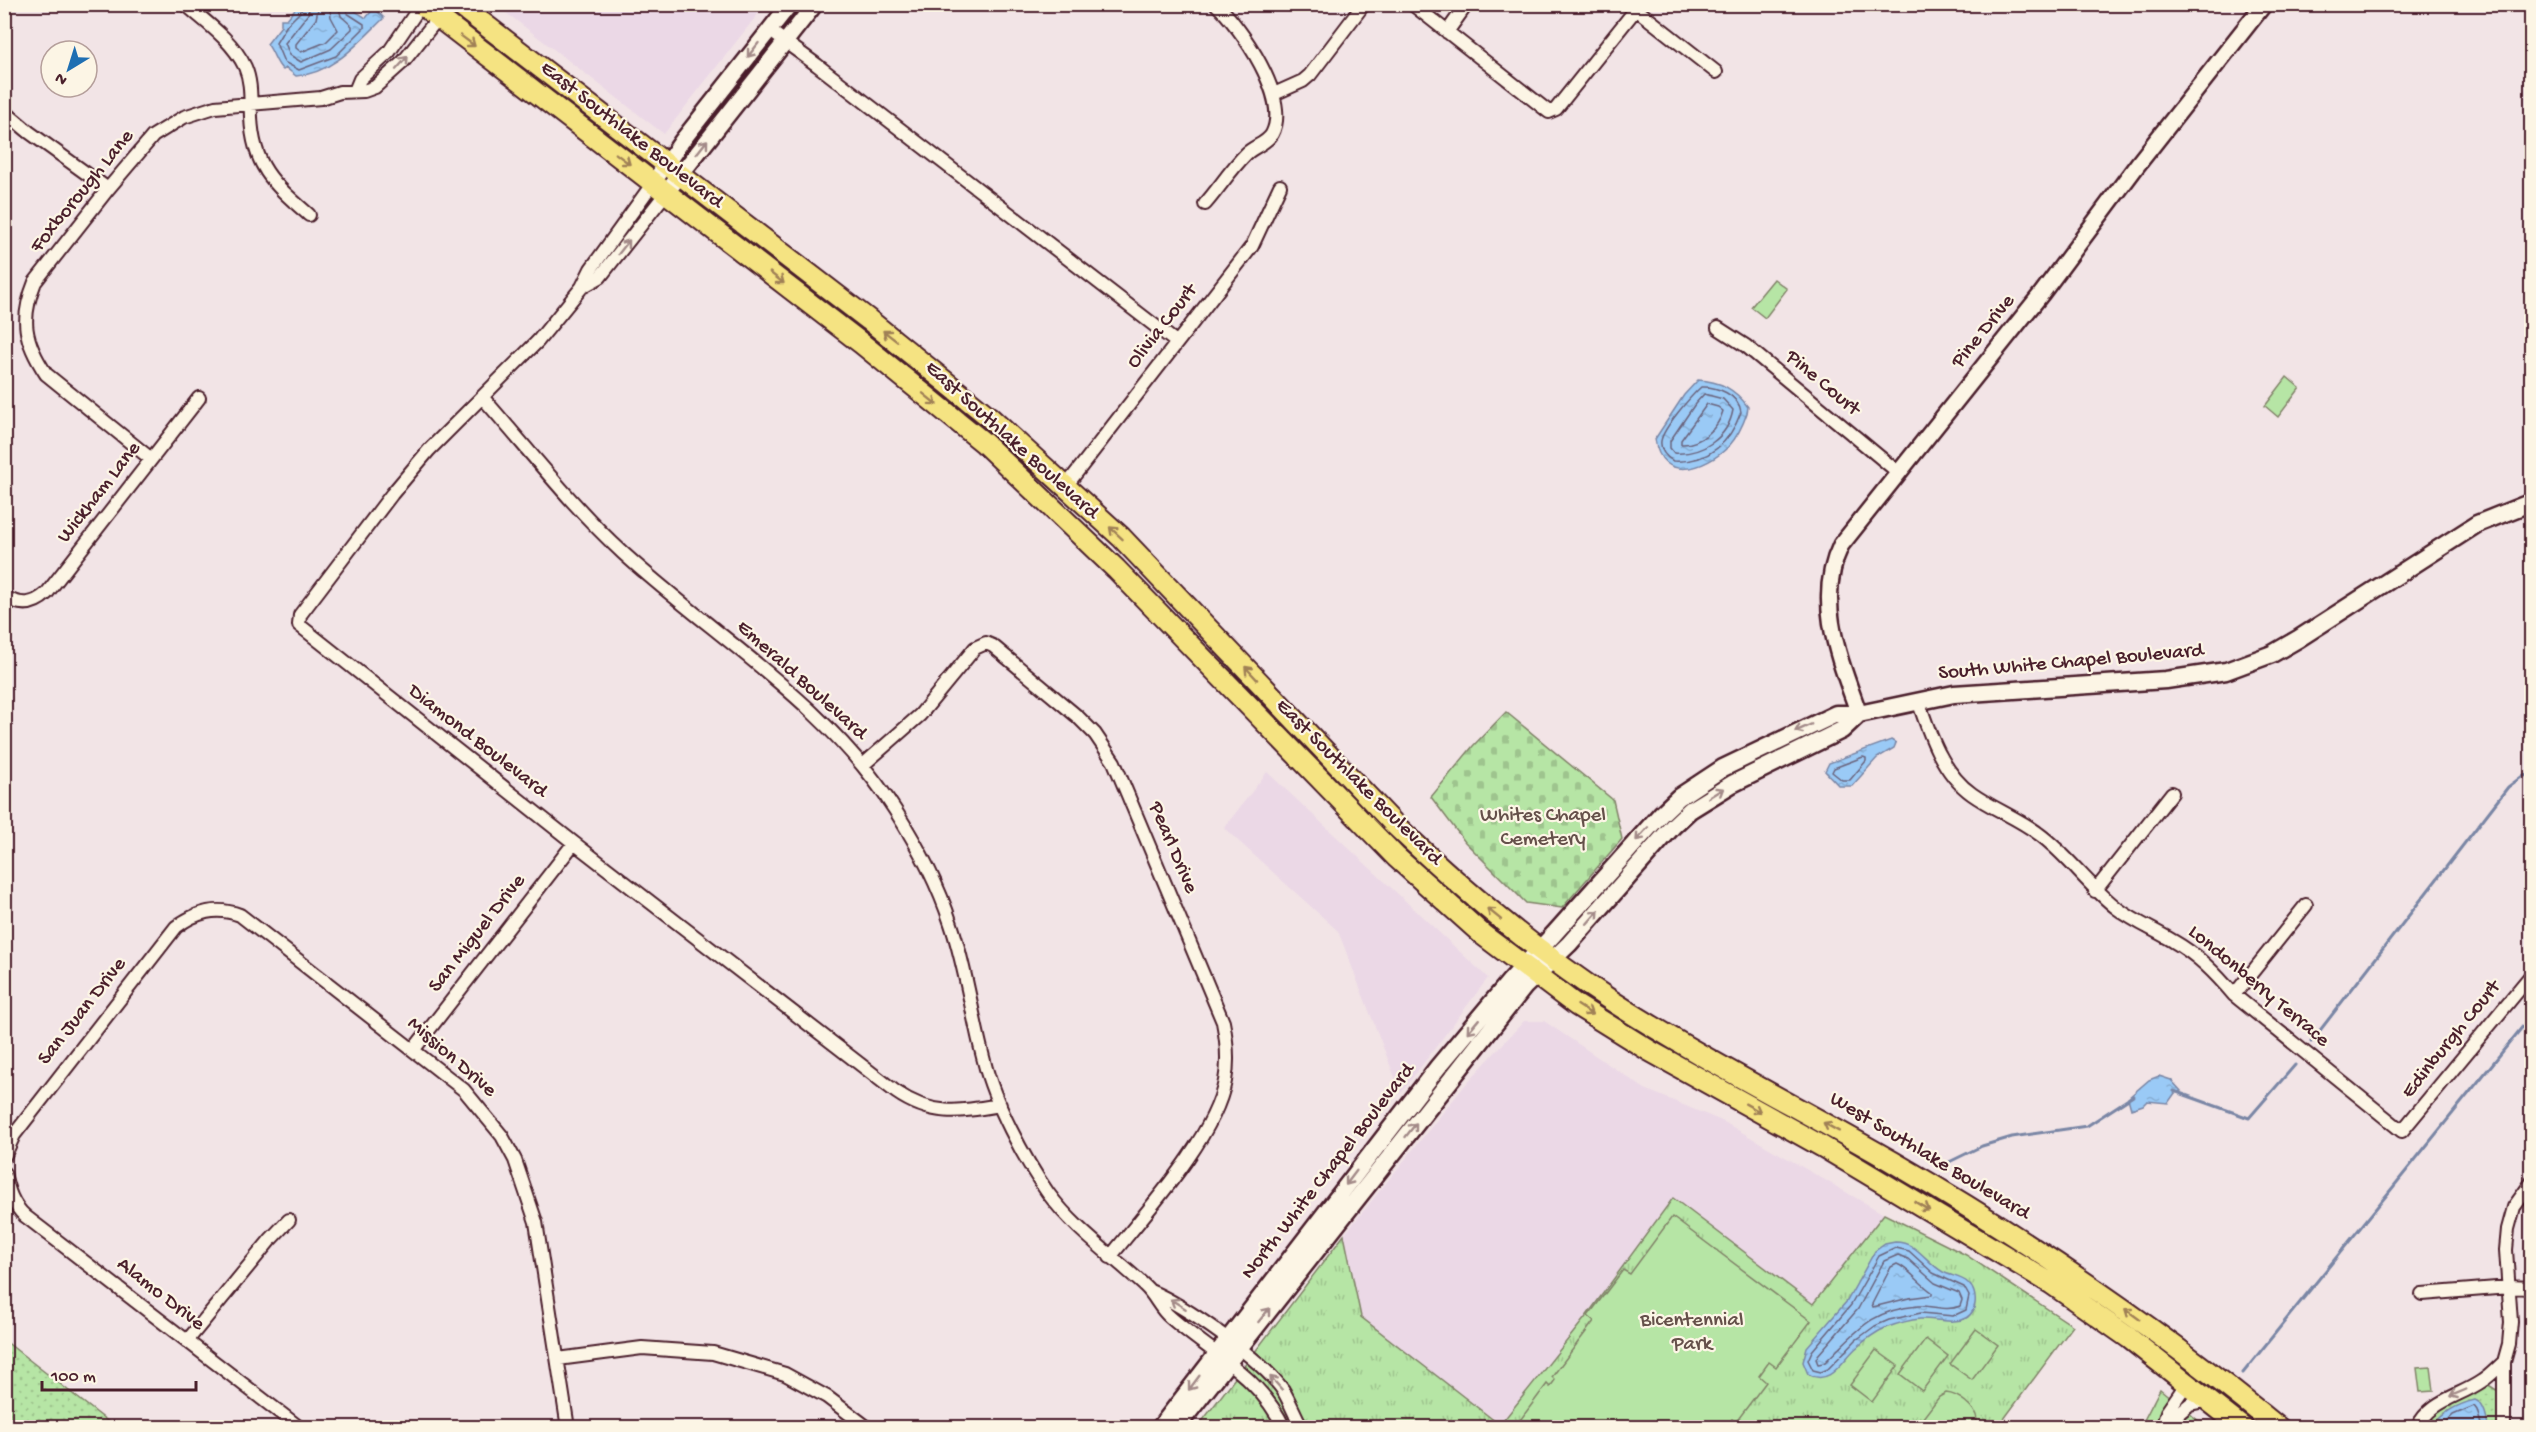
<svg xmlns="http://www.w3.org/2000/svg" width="2536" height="1432" viewBox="0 0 2536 1432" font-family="'Gochi Hand',sans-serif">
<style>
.built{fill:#ebd8e6}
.grass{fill:url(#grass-dots);stroke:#808268;stroke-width:1.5}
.cemetery{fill:url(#cemetery-stones);stroke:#808268;stroke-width:1.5}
.park{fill:url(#park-tufts);stroke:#808268;stroke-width:1.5}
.garden{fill:#b6e5a5;stroke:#808268;stroke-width:1.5}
.water{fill:url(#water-ripples);stroke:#7a86a5;stroke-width:1.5}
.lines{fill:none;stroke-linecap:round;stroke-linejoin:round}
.shore{stroke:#6a637c;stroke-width:1.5}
.stream{stroke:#7a86a5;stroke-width:3}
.minor-casing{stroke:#4a1f2b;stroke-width:16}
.tertiary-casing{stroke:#4a1f2b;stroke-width:20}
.secondary-casing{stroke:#4a1f2b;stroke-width:21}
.primary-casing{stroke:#4a1f2b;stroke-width:24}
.minor{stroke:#fcf5e5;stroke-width:12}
.tertiary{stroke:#fcf5e5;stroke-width:15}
.secondary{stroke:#fcf5e5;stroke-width:16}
.primary{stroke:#f5e382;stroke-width:20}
.oneway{stroke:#a08156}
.oneway2{stroke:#a38a88}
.labels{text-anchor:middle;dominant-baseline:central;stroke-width:4.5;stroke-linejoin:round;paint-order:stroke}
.street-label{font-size:21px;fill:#4a1f2b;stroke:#fcf5e5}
.park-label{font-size:21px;fill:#65504a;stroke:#fcf5e5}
</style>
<defs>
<pattern id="grass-dots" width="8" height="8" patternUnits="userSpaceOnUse" patternTransform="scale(1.5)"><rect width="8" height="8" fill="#b6e5a5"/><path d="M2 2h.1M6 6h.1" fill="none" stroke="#9ec48e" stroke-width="1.8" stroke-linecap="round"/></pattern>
<pattern id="cemetery-stones" width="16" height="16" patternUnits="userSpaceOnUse" patternTransform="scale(1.5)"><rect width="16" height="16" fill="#b6e5a5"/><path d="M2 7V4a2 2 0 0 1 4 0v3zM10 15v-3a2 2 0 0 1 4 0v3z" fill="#9ec48e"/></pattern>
<pattern id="park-tufts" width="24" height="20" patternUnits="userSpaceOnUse" patternTransform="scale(1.5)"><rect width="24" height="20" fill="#b6e5a5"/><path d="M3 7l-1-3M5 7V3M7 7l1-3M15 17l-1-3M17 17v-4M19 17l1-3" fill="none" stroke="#9ec48e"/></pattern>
<pattern id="water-ripples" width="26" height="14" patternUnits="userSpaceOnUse" patternTransform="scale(1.5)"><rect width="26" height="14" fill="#9acaf6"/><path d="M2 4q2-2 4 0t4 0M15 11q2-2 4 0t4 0" fill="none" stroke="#86add3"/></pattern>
</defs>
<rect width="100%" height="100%" fill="#f2e4e6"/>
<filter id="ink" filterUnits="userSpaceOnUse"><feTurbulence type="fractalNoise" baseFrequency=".0167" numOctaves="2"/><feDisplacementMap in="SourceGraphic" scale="12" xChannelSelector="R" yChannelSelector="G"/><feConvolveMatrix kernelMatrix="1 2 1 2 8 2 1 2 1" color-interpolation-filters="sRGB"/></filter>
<g filter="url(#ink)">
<path class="built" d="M 496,5 L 765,5 L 664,134 Z
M 1267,772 L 1488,978 L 1401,1093 L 1338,931 L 1224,828 Z
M 1524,1021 L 1544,1021 L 1645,1089 L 1724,1122 L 1884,1214 L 1814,1304 L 1585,1318 L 1501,1425 L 1361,1317 L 1344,1235 L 1466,1084 Z"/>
<path class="grass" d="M 5,1341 L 115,1427 L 5,1427 Z
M 2487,1384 L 2498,1391 L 2499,1427 L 2422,1428 L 2433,1412 Z"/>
<path class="cemetery" d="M 1506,712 L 1613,800 L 1622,839 L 1562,908 L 1526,903 L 1465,842 L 1431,797 L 1473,746 Z"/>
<path class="park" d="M 1673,1198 L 1813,1304 L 1884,1214 L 1966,1255 L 2073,1326 L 1998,1427 L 1197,1428 L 1344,1235 L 1361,1317 L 1500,1425 L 1585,1318 Z
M 2160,1389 L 2206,1427 L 2140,1428 Z"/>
<path class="garden" d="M 1774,279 L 1787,289 L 1765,318 L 1751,307 Z
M 2287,377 L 2300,388 L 2278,417 L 2265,406 Z
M 1672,1217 L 1811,1321 L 1776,1367 L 1769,1362 L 1759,1376 L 1766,1382 L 1736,1422 L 1732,1419 L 1727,1427 L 1515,1427 L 1547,1384 L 1550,1387 L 1555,1380 L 1552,1377 L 1594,1321 L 1588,1316 L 1623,1270 L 1630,1274 Z
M 1976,1329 L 1998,1345 L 1972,1380 L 1950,1364 Z
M 1926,1339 L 1948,1356 L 1922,1391 L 1900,1374 Z
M 1876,1350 L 1898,1366 L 1872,1402 L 1850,1385 Z
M 2431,1367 L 2434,1391 L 2420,1392 L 2417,1368 Z
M 1946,1393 C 1958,1394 1976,1407 1977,1420 L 1974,1427 L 1916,1427 L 1939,1397 Z"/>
<path class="water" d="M 299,4 L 351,5 L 352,9 L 366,18 L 374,8 L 384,18 C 359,42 333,74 296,76 L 286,68 L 283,70 C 275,63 274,52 267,44 L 281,26 L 281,19 L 287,19 Z
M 1698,380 C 1720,381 1735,389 1748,407 L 1747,413 C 1743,425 1737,437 1729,446 C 1706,470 1661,484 1655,439 L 1684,395 Z
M 1891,740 L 1896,743 L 1894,748 L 1877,758 L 1852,786 L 1839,786 L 1825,771 L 1829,763 Z
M 2159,1076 L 2171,1080 L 2181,1091 L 2175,1093 L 2168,1103 L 2147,1101 L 2143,1105 L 2131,1109 L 2128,1098 L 2149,1080 Z
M 1895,1242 C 1918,1242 1925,1262 1943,1272 C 1951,1276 1962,1277 1968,1283 C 1974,1288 1976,1297 1975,1304 C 1970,1331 1938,1318 1920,1319 C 1909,1320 1896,1324 1885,1328 C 1874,1333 1864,1341 1855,1349 C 1842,1361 1830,1387 1808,1374 L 1803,1362 L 1807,1347 L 1847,1301 L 1875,1251 L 1885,1244 Z
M 2475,1400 C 2484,1403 2487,1418 2488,1427 L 2432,1427 C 2442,1413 2458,1404 2475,1400 Z"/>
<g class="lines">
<path class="shore" d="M 303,4 L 301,11 L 287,25 L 276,43 L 284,62 L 299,70 L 336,56 L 364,28 L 364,24 L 347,13 L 346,4
M 310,4 L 308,14 L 285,43 L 290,55 L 301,62 L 331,49 L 352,29 L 352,26 L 341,16 L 338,4
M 319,4 L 316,19 L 296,44 L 296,48 L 301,52 L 326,42 L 338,30 L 331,17 L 329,4
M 1701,387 C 1717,386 1739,395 1741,412 C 1729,445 1708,463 1673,461 C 1666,457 1660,450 1661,441 C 1663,428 1691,396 1701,387 Z
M 1704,394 L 1723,399 L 1733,410 C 1728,438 1702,455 1674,453 L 1670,448 L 1670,441 L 1695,404 Z
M 1707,404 L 1718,407 L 1723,411 C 1718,429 1700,445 1681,444 L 1681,440 Z
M 1863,757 L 1866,758 L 1866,761 L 1850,780 L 1842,780 L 1832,772 L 1834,768 Z
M 1896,1248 L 1909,1251 L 1933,1273 L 1964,1287 L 1969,1296 L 1966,1310 L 1953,1316 L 1921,1313 L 1889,1320 L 1875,1326 L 1856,1340 L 1828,1369 L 1821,1372 L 1813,1370 L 1808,1360 L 1812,1351 L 1851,1305 L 1879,1256 Z
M 1898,1255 L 1908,1259 L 1935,1283 L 1959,1293 L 1962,1300 L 1960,1306 C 1947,1312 1932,1305 1918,1306 C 1869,1310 1856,1333 1824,1363 L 1818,1364 L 1816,1359 L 1818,1355 L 1858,1309 L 1884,1261 Z
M 1897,1264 C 1908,1268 1920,1284 1932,1292 L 1932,1295 L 1909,1298 L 1873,1307 L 1872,1304 L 1891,1267 Z
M 2440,1428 L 2453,1415 L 2474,1406 L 2477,1410 L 2482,1428"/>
<path class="stream" d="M 2311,1042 L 2508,787 L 2524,775 L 2532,778
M 2174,1091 L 2249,1118 L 2295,1065
M 1941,1166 L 1982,1146 L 2012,1137 L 2087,1126 L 2133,1096
M 2243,1373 L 2532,1015"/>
<g class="minor-casing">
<path id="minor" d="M 185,4 C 206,22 233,41 245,67 C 252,83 250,100 251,117 C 253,167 274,184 309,215
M 1412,4 L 1549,112 L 1556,109 L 1640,4
M 1636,9 L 1716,72
M 769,30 L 817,65 L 1176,342
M 1447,32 L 1467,4
M 355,91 L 360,79 L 389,52 L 421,5
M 1274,94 L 1303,81 L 1310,75 L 1364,4
M 4,111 L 29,132 L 108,189
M 653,183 L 591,269 L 582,287 L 538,341 L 429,450 L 392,494 L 300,615 L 299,625 L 574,843 L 896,1092 C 932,1117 959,1112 1000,1105
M 1205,204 C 1219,188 1231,169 1246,154 C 1254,146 1266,144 1272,134 C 1291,99 1241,27 1216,4
M 582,287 L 600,277 L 666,193
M 1718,328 L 1746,346 L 1899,473
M 483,398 C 529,450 572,506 623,553 C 715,637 827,703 895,810 C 918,846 938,884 951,924 C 966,968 972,1016 984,1061 C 994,1102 1024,1159 1048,1193 C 1075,1230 1112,1255 1145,1286 C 1155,1295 1160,1309 1170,1317 C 1211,1353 1260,1376 1284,1428
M 151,459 L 46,374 C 24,341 20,319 35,282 L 108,189 L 153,136 L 184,117 L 215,107 L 321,98 L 340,92 L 364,91 L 375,87 L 403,62 L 438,18
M 1066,486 L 1252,246 L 1280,186
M 4,596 C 20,607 34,605 47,593 L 199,398
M 1918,700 C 1929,733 1942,773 1972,794 C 1993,809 2018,818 2039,834 C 2068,855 2089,887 2118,909 C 2135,922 2155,930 2173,941 C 2198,955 2216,974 2234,995 L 2402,1131 L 2532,974
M 863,765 L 920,715 L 975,648 L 986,643 L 993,646 L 1078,717 L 1095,734 L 1114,762 L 1223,1022 C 1227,1042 1229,1061 1225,1081 C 1215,1137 1146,1212 1110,1257
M 2095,891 L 2172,793
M 2234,995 L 2306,905
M 414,1049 L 574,843
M 4,1157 L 14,1135 L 176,927 C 196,912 216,906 240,915 L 464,1090 L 502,1136 L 515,1160 L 536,1222 L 568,1428
M 4,1173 C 8,1190 12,1204 25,1216 L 300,1428
M 1150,1291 C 1186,1306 1261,1359 1283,1390 C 1290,1402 1295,1415 1302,1428
M 2422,1294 L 2509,1287 L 2532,1288
M 187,1341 L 270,1240 L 289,1220
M 558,1359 L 642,1348 L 713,1353 L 785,1374 L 827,1397 L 868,1428
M 2164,1422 L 2167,1412 L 2187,1383
M 2161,1428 L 2190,1404 L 2209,1400
M 2417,1428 C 2430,1400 2459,1397 2482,1381 C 2490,1376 2496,1369 2504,1362
M 2504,1428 L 2504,1362 L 2509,1344 L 2511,1322 L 2506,1250 L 2508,1229 L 2514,1207 L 2532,1182"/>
</g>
<g class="tertiary-casing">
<path id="tertiary" d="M 653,183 L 682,141 L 790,4
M 666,193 L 815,4
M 1859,714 C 1840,660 1814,601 1841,545 L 2042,293 L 2138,164 L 2264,4"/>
</g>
<g class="secondary-casing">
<path id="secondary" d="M 1160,1428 L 1438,1067 L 1510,981 L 1554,934 L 1661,814 L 1679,797 L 1723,768 L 1836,714 L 1859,714 L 1954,694 L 2166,680 L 2226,671 L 2253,661 L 2272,654 L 2298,639 L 2477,524 L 2532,502
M 1176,1428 L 1524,987 L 1569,944 L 1673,826 L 1690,810 L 1732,784 L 1842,730 L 1859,714"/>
</g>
<g class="primary-casing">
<path id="primary" d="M 421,4 L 861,343 L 984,443 L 1116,569 L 1396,857 L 1483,935 L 1576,1005 L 1650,1051 L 1823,1147 L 2052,1284 L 2129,1338 L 2243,1428
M 458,4 L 869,320 L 988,416 L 1121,537 L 1395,825 C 1463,890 1534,950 1612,1001 C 1703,1060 1800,1108 1893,1162 C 2029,1241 2158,1328 2279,1428"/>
</g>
<use href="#minor" class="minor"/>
<use href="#tertiary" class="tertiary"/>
<use href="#secondary" class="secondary"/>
<use href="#primary" class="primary"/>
</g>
<defs><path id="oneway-shaft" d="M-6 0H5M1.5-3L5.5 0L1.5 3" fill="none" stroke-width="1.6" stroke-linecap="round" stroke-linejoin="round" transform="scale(1.5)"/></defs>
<g class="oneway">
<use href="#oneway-shaft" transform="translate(468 41) rotate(37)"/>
<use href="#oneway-shaft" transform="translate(623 159) rotate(37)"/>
<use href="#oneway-shaft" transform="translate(777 278) rotate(38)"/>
<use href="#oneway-shaft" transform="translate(890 336) rotate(-142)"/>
<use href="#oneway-shaft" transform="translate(930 399) rotate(39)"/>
<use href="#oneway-shaft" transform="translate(1116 533) rotate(-137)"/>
<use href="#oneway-shaft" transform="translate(1251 673) rotate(-133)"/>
<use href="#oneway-shaft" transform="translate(1494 914) rotate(-141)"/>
<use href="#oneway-shaft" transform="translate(1585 1010) rotate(33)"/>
<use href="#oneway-shaft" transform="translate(1753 1108) rotate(29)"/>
<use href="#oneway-shaft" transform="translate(1831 1127) rotate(-151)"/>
<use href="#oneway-shaft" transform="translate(1922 1206) rotate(31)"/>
<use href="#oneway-shaft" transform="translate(2132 1314) rotate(-144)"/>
</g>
<g class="oneway2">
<use href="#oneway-shaft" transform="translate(753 50) rotate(128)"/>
<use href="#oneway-shaft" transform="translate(402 63) rotate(-48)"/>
<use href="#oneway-shaft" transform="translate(702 147) rotate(-52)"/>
<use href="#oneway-shaft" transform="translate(624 247) rotate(-52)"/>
<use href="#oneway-shaft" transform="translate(1803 728) rotate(156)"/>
<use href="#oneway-shaft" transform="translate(1716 793) rotate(-32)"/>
<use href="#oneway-shaft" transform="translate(1642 834) rotate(132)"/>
<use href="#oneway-shaft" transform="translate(1593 917) rotate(-49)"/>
<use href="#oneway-shaft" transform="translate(1473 1026) rotate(130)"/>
<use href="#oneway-shaft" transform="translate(1411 1130) rotate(-52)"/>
<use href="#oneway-shaft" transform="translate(1351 1178) rotate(127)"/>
<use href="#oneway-shaft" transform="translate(1178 1304) rotate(-148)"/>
<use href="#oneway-shaft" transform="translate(1264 1315) rotate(-51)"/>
<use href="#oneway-shaft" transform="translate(1194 1383) rotate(127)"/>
<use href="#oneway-shaft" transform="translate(1276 1383) rotate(-132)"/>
<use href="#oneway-shaft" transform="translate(2458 1393) rotate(157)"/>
</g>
</g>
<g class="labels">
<g class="street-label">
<text transform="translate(631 136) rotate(38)">East Southlake Boulevard</text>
<text transform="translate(83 192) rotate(-51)">Foxborough Lane</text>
<text transform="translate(1163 327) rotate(-52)">Olivia Court</text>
<text transform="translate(1984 332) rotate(-51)">Pine Drive</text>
<text transform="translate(1822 384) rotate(40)">Pine Court</text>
<text transform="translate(1011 441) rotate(42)">East Southlake Boulevard</text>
<text transform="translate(100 493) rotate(-52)">Wickham Lane</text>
<text transform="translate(2071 663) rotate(-5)">South White Chapel Boulevard</text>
<text transform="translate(801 681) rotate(42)">Emerald Boulevard</text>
<text transform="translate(477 742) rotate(38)">Diamond Boulevard</text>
<text transform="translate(1358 783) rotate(45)">East Southlake Boulevard</text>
<text transform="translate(1172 848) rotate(67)">Pearl Drive</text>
<text transform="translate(478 934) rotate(-52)">San Miguel Drive</text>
<text transform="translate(2258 987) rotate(40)">Londonberry Terrace</text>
<text transform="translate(83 1012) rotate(-52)">San Juan Drive</text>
<text transform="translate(2452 1040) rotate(-51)">Edinburgh Court</text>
<text transform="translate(451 1058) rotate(41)">Mission Drive</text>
<text transform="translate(1929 1157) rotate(31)">West Southlake Boulevard</text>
<text transform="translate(1329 1172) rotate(-52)">North White Chapel Boulevard</text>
<text transform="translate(160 1295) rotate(38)">Alamo Drive</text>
</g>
<g class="park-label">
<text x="1543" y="816">Whites Chapel<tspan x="1543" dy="24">Cemetery</tspan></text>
<text x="1692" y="1321">Bicentennial<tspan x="1692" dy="24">Park</tspan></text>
</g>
</g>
<rect width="2536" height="1432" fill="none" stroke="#fcf5e5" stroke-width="24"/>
<rect x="12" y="12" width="2512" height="1408" fill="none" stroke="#4a1f2b" stroke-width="2" filter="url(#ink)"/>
<g transform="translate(69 69) rotate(218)"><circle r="28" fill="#fcf5e5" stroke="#b59f9b" stroke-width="1.5"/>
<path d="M0-4.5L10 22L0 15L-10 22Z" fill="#1f6fb2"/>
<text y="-9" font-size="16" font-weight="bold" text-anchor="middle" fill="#4a1f2b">N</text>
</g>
<path d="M42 1381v9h154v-9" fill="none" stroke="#4a1f2b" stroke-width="3"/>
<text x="51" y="1381" font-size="18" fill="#4a1f2b" stroke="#fcf5e5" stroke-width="4.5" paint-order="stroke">100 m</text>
</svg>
